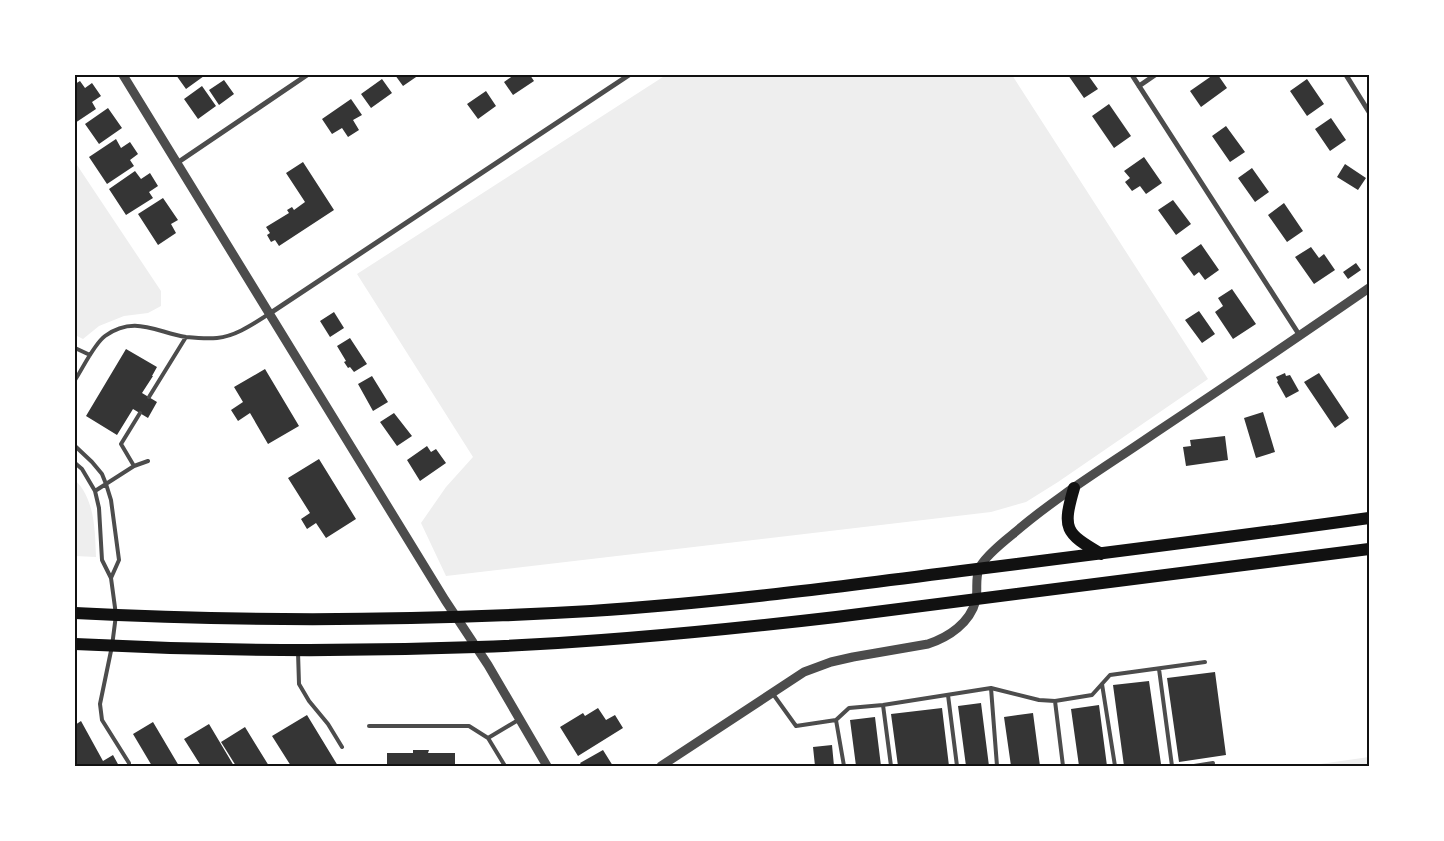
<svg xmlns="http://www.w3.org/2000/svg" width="1444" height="841" viewBox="0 0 1444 841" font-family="Quicksand,sans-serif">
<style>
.green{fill:#eee}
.building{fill:#353535}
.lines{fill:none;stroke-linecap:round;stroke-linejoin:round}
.service{stroke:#4c4c4c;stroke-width:4}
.minor{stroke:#4c4c4c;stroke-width:5}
.tertiary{stroke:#4c4c4c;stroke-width:9}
.trunk{stroke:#111;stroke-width:12}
.neatline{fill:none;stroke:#111;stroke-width:2}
</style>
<rect width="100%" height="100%" fill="#fff"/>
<path class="green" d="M 666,75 L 1012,75 L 1208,379 L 1058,482 L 1026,502 L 991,512 L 446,576 L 421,523 L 446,487 L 473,457 L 357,274 Z
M 75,162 L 161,291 L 161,306 L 148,313 L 124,316 L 99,326 L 83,339 L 75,335 Z
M 75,480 C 95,499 95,531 96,557 L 75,556 Z
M 1369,757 L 1369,766 L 1306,766 Z"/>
<path class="building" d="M 176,75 L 204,75 L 204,76 L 186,89 Z
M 395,75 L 419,75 L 403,86 Z
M 514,75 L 530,75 L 534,81 L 513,95 L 504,82 Z
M 1068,75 L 1088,75 L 1098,89 L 1084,98 Z
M 1213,75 L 1218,75 L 1227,88 L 1201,107 L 1190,91 Z
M 382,79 L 392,93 L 371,108 L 361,94 Z
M 1307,79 L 1324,104 L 1307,116 L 1290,91 Z
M 224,80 L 234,94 L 219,105 L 209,90 Z
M 80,81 L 85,88 L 92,83 L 101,96 L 92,102 L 96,109 L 75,123 L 75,84 Z
M 202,86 L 216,106 L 198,119 L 184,99 Z
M 486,91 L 496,106 L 478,119 L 467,104 Z
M 351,99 L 362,115 L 353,120 L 359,130 L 348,137 L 342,128 L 332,134 L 322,119 Z
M 1109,104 L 1131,136 L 1114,148 L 1092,116 Z
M 108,108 L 122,128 L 99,144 L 85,124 Z
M 1331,118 L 1346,140 L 1330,151 L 1315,129 Z
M 1226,126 L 1245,152 L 1230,162 L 1212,136 Z
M 116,139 L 121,148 L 130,142 L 138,154 L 130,160 L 134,166 L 107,184 L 89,157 Z
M 1144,157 L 1162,183 L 1146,194 L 1140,186 L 1132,191 L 1125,182 L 1130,178 L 1124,171 Z
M 303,162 L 334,210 L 279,246 L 275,240 L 271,242 L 267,235 L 270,233 L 266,227 L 289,213 L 287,210 L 292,207 L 294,210 L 305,202 L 286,173 Z
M 1345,164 L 1366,178 L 1358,190 L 1337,177 Z
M 1252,168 L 1269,192 L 1255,202 L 1238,178 Z
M 135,171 L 141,179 L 150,173 L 158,186 L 149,192 L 153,198 L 126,215 L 109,189 Z
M 163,198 L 178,220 L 171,224 L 176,233 L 158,245 L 138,214 Z
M 1173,200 L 1191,224 L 1176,235 L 1158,210 Z
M 1284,203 L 1303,231 L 1287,242 L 1268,215 Z
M 1201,244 L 1219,270 L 1205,280 L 1199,272 L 1194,276 L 1181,258 Z
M 1311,247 L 1319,258 L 1324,254 L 1335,270 L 1314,284 L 1295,257 Z
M 1356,263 L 1361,270 L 1348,279 L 1343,272 Z
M 1232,289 L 1256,324 L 1233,339 L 1215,312 L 1223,306 L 1218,298 Z
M 1199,311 L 1215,334 L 1202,343 L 1185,320 Z
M 334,312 L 344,328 L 330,337 L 320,321 Z
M 350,338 L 367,364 L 354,372 L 350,367 L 348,368 L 344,362 L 346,361 L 337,346 Z
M 126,349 L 157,367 L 152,376 L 153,376 L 142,393 L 157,402 L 148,418 L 133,409 L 117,435 L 86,416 Z
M 265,369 L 299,426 L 268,444 L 250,413 L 238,421 L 231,410 L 243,402 L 234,387 Z
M 1285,373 L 1286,376 L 1290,375 L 1299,391 L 1286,398 L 1277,382 L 1278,381 L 1276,377 Z
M 1319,373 L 1349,418 L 1335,428 L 1304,382 Z
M 372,376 L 388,402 L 373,411 L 358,384 Z
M 1263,412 L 1275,452 L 1256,458 L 1244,418 Z
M 394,413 L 412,436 L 397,446 L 380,422 Z
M 1225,436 L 1228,460 L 1186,466 L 1183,447 L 1191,446 L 1190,440 Z
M 427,446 L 431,452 L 436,449 L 446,463 L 420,481 L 407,460 Z
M 319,459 L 356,519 L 326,538 L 316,523 L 307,529 L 301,519 L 310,513 L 288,478 Z
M 1215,672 L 1226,755 L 1179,762 L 1167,678 Z
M 1149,681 L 1161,764 L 1124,766 L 1113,685 Z
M 981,703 L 989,766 L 966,766 L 958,706 Z
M 1099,705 L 1107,766 L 1079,766 L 1071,709 Z
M 598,708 L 606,720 L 615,715 L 623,728 L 578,756 L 560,727 L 583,713 L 585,716 Z
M 942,708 L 949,766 L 898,766 L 891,714 Z
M 1033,713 L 1040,766 L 1011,766 L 1004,717 Z
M 307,715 L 338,766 L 291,766 L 272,736 Z
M 875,717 L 881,766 L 856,766 L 850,720 Z
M 81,721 L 103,761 L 113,755 L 119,766 L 75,766 L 75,725 Z
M 153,722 L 179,766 L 152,766 L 133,734 Z
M 209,724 L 234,766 L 201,766 L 184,739 Z
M 245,727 L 269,766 L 236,766 L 221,742 Z
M 832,745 L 834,766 L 815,766 L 813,747 Z
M 413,750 L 429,750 L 428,753 L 455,753 L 455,766 L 387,766 L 387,753 L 413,753 Z
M 603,750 L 613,766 L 582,766 L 580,763 Z"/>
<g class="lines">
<path class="service" d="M 75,348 L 90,355
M 75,380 C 83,368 94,344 105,336 C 134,315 156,332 186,337 C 196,338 207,339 217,338 C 236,336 253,324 269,314
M 149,397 L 186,337
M 75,446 L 92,462 L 102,474 L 106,484 L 111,500 L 119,560 L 111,578
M 75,463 L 82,469 L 95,491 L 99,508 L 102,560 L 111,578 L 116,615 L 112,646 L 100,704 L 102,720 L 129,763
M 134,466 L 121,444 L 140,413
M 95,491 L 134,466 L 148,461
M 298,652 L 299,684 L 309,701 L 328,724 L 342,747
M 1159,669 L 1172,766
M 1102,684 L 1115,766
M 991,688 L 997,766
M 773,694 L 796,726 L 836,720 L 849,708 L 883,705 L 991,688 L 1039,700 L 1055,701 L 1092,695 L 1110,675 L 1205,662
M 948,695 L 957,766
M 1055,701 L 1063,766
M 883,705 L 891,766
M 836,720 L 844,766
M 369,726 L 469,726 L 488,738
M 505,766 L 488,738 L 520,719
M 1194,766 L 1213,763"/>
<path class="minor" d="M 1132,75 L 1300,336
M 1346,75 L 1369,112
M 1139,86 L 1155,75
M 177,163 L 307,75
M 269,314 L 629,75"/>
<path class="tertiary" d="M 123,75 L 445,600 L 488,665 L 547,766
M 661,766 L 804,672 L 831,662 L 853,657 L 928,644 C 949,637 970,623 976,600 C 978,590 975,579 979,569 C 983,558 1003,542 1013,534 C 1057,496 1107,466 1155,433 C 1227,385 1298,337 1369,288"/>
<path class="trunk" d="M 1074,488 C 1062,529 1065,533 1101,554
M 75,613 C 247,622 419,621 591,611 C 715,603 838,587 961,571 C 1097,554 1233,537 1369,518
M 75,644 C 209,651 343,652 477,647 C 597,643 716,631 836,617 L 1369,549"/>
</g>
<rect width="1444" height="841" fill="none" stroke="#ffffff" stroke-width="152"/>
<rect x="76" y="76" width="1292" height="689" class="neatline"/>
</svg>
